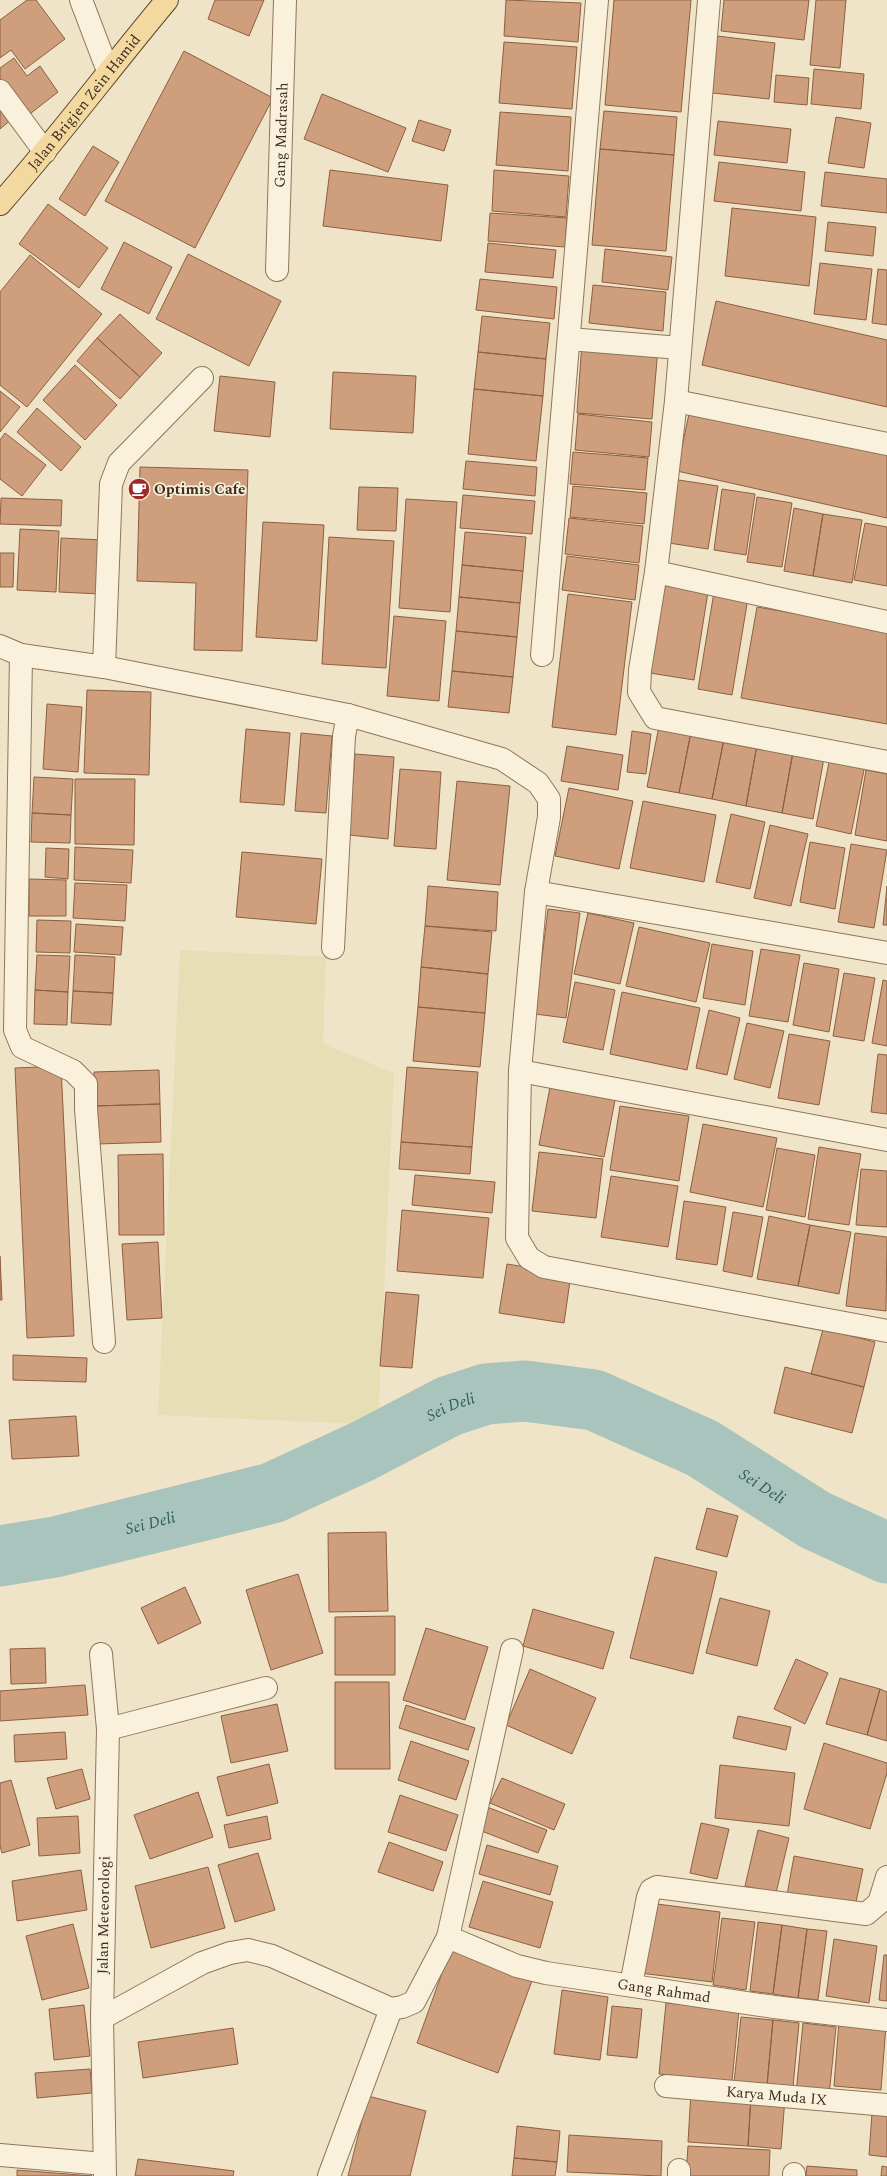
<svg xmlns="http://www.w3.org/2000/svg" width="887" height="2176" viewBox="0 0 887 2176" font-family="Spectral,serif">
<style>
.farmland{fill:#e6deb5}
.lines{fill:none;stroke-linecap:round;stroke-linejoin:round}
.river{stroke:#a9c4bc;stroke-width:61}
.building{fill:#cf9f7d;stroke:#8d5f41}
.minor-casing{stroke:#8d765c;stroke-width:24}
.major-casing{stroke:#5b4430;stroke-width:24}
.minor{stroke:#faf1dc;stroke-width:22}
.major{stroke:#f3d9a0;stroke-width:22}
.labels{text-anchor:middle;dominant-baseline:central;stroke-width:3.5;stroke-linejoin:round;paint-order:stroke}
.street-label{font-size:15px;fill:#3d2e20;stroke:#f7eed8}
.poi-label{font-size:15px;font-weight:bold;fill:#3d2e20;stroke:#f7eed8;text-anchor:start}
.water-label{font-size:16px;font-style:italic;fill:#2f5d5a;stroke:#f7eed8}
</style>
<rect width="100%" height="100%" fill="#f0e4c8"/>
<path class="farmland" d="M 180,950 L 326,957 L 323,1044 L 394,1073 L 378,1425 L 158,1415 Z"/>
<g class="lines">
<path class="river" id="s1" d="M 0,1556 L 55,1547 L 272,1493 L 363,1451 L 449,1406 L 486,1394 L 525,1391 L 594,1400 L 702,1448 L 815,1520 L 887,1553"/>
</g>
<path class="building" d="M 27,0 L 36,0 L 65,39 L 25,69 L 11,50 L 0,58 L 0,20 Z
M 215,0 L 264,0 L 249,36 L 208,19 Z
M 506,0 L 581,3 L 578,42 L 504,36 Z
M 614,0 L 691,0 L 681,112 L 605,105 Z
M 724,0 L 809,0 L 804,40 L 721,31 Z
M 816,0 L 846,0 L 840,68 L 810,65 Z
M 709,35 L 775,43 L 769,99 L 703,92 Z
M 504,42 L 577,47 L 572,109 L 499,103 Z
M 184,51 L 273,98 L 195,248 L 105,201 Z
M 14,58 L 27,76 L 40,66 L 58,92 L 26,117 L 0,82 L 0,68 Z
M 814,69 L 864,74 L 861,109 L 811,104 Z
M 776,75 L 809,78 L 807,105 L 774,102 Z
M 322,94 L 406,128 L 388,172 L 304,139 Z
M 0,105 L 12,119 L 0,129 Z
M 604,111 L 677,117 L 674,155 L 600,149 Z
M 500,112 L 571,117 L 568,171 L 496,165 Z
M 836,117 L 871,123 L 864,168 L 828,163 Z
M 419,120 L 451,130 L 444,151 L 412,141 Z
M 718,121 L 791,129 L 787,163 L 714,155 Z
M 93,146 L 119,162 L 85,216 L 59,199 Z
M 600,149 L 674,155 L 666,251 L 592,245 Z
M 719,162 L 805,172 L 801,211 L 714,201 Z
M 330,170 L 448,185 L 441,241 L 323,226 Z
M 494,170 L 569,176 L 566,217 L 492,211 Z
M 825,172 L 887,179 L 887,213 L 821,206 Z
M 48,204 L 108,248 L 79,288 L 19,244 Z
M 732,208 L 816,217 L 809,286 L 725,276 Z
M 490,213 L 567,218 L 565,247 L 488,241 Z
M 828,222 L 876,227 L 873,256 L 825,251 Z
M 124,242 L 172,267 L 149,314 L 101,289 Z
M 488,243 L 556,250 L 553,278 L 485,272 Z
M 605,249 L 672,257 L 668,290 L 602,282 Z
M 188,254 L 281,301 L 249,366 L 156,319 Z
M 30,255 L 102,314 L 27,407 L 0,385 L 0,292 Z
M 820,263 L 872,269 L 866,320 L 814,314 Z
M 878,269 L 887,270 L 887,325 L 872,323 Z
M 480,279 L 557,287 L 554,319 L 476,310 Z
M 593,285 L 666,292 L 663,331 L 589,323 Z
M 716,301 L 887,340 L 887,407 L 702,365 Z
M 120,314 L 162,353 L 140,377 L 97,338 Z
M 482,316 L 550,323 L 546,359 L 478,352 Z
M 97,338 L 140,377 L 120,399 L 77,361 Z
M 582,342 L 658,348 L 652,419 L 577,413 Z
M 478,352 L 546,359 L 543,396 L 474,389 Z
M 75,365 L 117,405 L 85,440 L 43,400 Z
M 333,372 L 416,376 L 413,433 L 330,429 Z
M 220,376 L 275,382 L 270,437 L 214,431 Z
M 474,389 L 543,396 L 536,461 L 468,454 Z
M 0,391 L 20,407 L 0,432 Z
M 37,408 L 81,447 L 61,471 L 17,432 Z
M 690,409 L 887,453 L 887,518 L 677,471 Z
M 578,414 L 652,422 L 649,457 L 575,450 Z
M 5,433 L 46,465 L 22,496 L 0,479 L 0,440 Z
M 573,452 L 648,458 L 645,490 L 570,484 Z
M 466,461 L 537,467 L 535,496 L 463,489 Z
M 140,467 L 248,470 L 242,651 L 194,650 L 196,583 L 137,581 Z
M 672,479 L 718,486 L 708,549 L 662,542 Z
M 573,486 L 647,493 L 644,524 L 570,517 Z
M 359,487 L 398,488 L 396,531 L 357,530 Z
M 722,489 L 755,494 L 746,555 L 714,550 Z
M 463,495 L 535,501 L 532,534 L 460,528 Z
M 757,497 L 792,503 L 782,567 L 747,562 Z
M 1,498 L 62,500 L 61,526 L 0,524 Z
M 406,499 L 457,502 L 450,612 L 399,608 Z
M 794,508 L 823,514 L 813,576 L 784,571 Z
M 823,514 L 862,520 L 852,583 L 813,576 Z
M 569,518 L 643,526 L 639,563 L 565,554 Z
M 263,522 L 324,525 L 317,641 L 256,637 Z
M 865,523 L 887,527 L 887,586 L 854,580 Z
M 20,529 L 59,531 L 56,592 L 17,590 Z
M 465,532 L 526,537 L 523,571 L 462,565 Z
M 329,537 L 394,541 L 386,668 L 322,664 Z
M 61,538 L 103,540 L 101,594 L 59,592 Z
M 0,553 L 14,553 L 13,587 L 0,587 Z
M 567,556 L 639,565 L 635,600 L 562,590 Z
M 462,565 L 523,571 L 520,603 L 459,597 Z
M 664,585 L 708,592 L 694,680 L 650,673 Z
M 714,592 L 748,598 L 732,695 L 698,689 Z
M 568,594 L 632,602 L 616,735 L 552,727 Z
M 459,597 L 520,603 L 517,637 L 456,631 Z
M 757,607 L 887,629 L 887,724 L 741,698 Z
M 394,616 L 446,621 L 439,701 L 387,696 Z
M 456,631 L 517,637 L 513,677 L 452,671 Z
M 452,671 L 513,677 L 509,713 L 448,707 Z
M 87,690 L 151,692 L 149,775 L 84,773 Z
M 47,704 L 82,707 L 78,772 L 43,769 Z
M 659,726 L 691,732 L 679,793 L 647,787 Z
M 246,729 L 290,733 L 284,805 L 240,802 Z
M 632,731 L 651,734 L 646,774 L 627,772 Z
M 691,732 L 724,739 L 712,799 L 679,793 Z
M 301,733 L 332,736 L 326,813 L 295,811 Z
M 724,739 L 757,745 L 746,806 L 712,799 Z
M 757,745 L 793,752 L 782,813 L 746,806 Z
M 567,746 L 623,755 L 618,790 L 561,781 Z
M 793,752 L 824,758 L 813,819 L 782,813 Z
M 831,753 L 866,760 L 851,834 L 816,826 Z
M 355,754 L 394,757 L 388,839 L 349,835 Z
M 400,769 L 441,772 L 436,849 L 394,846 Z
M 866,770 L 887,774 L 887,841 L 855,835 Z
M 34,777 L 73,779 L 71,815 L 32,813 Z
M 75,779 L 135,779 L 134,845 L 75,844 Z
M 457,781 L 510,786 L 500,885 L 447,880 Z
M 569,788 L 633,801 L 619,869 L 555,856 Z
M 643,801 L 716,815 L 704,882 L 630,868 Z
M 32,813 L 71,815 L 70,843 L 31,842 Z
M 731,814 L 765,822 L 750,889 L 716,882 Z
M 770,825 L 808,834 L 791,906 L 754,898 Z
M 810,842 L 845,848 L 835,909 L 800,902 Z
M 851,844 L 887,850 L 874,928 L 838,922 Z
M 75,847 L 133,850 L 131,883 L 74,880 Z
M 46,848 L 69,849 L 68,879 L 45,877 Z
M 242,852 L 322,859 L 316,924 L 236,917 Z
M 29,879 L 66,880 L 66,916 L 29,916 Z
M 75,883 L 127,885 L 125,921 L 73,918 Z
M 428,886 L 498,892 L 496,931 L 425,926 Z
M 887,886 L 887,925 L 883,925 Z
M 548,909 L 580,913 L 566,1018 L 535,1014 Z
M 588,913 L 634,923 L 620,984 L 574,974 Z
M 37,920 L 71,921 L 70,953 L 36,952 Z
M 76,924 L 123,927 L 121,955 L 74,952 Z
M 425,926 L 492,932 L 488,974 L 421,967 Z
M 639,927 L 710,943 L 696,1002 L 626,986 Z
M 712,944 L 753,951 L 745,1005 L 703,998 Z
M 761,949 L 800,955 L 788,1022 L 749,1016 Z
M 37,955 L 70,956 L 68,992 L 35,990 Z
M 75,955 L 115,957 L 113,993 L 73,991 Z
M 804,963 L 839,969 L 829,1032 L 793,1025 Z
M 421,967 L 488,974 L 485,1013 L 418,1007 Z
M 844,973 L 875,978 L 864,1041 L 833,1036 Z
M 883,980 L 887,981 L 887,1046 L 872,1043 Z
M 575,982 L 615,990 L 603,1050 L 563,1042 Z
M 35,990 L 68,992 L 67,1025 L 34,1024 Z
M 73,991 L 113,993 L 111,1025 L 71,1023 Z
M 622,992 L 700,1008 L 687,1070 L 610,1054 Z
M 418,1007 L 485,1013 L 480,1067 L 413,1061 Z
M 709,1010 L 740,1018 L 727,1075 L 696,1068 Z
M 747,1023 L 784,1031 L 770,1088 L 734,1079 Z
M 789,1034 L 830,1041 L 819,1105 L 778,1098 Z
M 878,1054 L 887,1055 L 887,1114 L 871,1112 Z
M 61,1066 L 74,1336 L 27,1338 L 15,1068 Z
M 407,1067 L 478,1072 L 472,1147 L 401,1142 Z
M 159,1070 L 160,1104 L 95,1106 L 94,1072 Z
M 550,1087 L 615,1100 L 604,1157 L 539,1145 Z
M 160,1104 L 161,1142 L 97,1144 L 95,1106 Z
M 620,1106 L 689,1116 L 679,1181 L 610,1170 Z
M 703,1124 L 777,1138 L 763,1207 L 690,1192 Z
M 401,1142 L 472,1147 L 470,1174 L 399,1169 Z
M 819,1147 L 861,1154 L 849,1225 L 808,1219 Z
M 777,1148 L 815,1155 L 805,1217 L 766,1210 Z
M 539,1152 L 603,1159 L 596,1218 L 532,1211 Z
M 163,1154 L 164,1235 L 119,1235 L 118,1155 Z
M 861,1169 L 887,1171 L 887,1227 L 856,1225 Z
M 415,1175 L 495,1182 L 492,1213 L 412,1205 Z
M 611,1176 L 678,1186 L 668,1247 L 601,1237 Z
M 684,1201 L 726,1207 L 717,1265 L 676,1259 Z
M 402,1210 L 489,1218 L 483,1278 L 397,1271 Z
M 733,1212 L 763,1217 L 752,1277 L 723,1271 Z
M 769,1216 L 810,1225 L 798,1286 L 757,1279 Z
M 810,1225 L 851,1232 L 839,1294 L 798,1286 Z
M 855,1233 L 887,1237 L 886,1311 L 846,1306 Z
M 158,1242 L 162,1318 L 127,1320 L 122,1244 Z
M 0,1256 L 2,1300 L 0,1300 Z
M 507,1264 L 571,1274 L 564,1323 L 499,1313 Z
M 386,1292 L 419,1295 L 412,1368 L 380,1366 Z
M 823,1329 L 875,1342 L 864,1387 L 811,1374 Z
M 13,1355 L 87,1358 L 86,1382 L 13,1380 Z
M 785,1367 L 864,1387 L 852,1433 L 774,1413 Z
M 76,1416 L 79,1456 L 12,1459 L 9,1420 Z
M 707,1508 L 738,1516 L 727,1557 L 696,1549 Z
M 386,1532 L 388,1611 L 329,1612 L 328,1533 Z
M 655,1557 L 717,1572 L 693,1674 L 630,1658 Z
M 298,1574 L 323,1653 L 271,1670 L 246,1590 Z
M 185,1587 L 201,1623 L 158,1644 L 141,1608 Z
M 720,1598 L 770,1611 L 757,1666 L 706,1653 Z
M 533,1609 L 614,1632 L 603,1669 L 523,1646 Z
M 395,1616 L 395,1675 L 335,1675 L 335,1617 Z
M 426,1628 L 488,1647 L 465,1720 L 403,1700 Z
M 45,1648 L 46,1683 L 11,1684 L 10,1649 Z
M 796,1659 L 828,1673 L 805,1724 L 774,1709 Z
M 530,1669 L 596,1698 L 572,1754 L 506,1725 Z
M 840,1678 L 880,1689 L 867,1735 L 826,1724 Z
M 335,1682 L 389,1682 L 390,1769 L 335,1769 Z
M 85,1685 L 88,1715 L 0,1721 L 0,1691 Z
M 880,1689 L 887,1692 L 887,1741 L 867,1735 Z
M 277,1704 L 288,1751 L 231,1763 L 221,1716 Z
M 406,1705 L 475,1728 L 468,1750 L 399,1728 Z
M 738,1716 L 791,1727 L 786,1750 L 733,1738 Z
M 65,1732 L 67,1759 L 15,1762 L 14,1735 Z
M 411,1741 L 469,1761 L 456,1800 L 398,1780 Z
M 824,1743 L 887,1763 L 887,1773 L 870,1829 L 804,1809 Z
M 269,1764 L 278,1803 L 227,1816 L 217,1777 Z
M 720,1765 L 795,1773 L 789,1826 L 715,1818 Z
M 82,1769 L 90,1799 L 56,1809 L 47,1778 Z
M 502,1778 L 565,1804 L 554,1830 L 490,1803 Z
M 11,1780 L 30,1845 L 2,1853 L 0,1846 L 0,1783 Z
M 198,1792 L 213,1837 L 150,1859 L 134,1815 Z
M 400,1795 L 458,1815 L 446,1851 L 388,1832 Z
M 487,1807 L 547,1830 L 538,1853 L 479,1830 Z
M 78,1816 L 80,1853 L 39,1856 L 37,1818 Z
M 267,1816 L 271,1839 L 229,1848 L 224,1825 Z
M 701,1823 L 729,1829 L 717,1879 L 690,1873 Z
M 758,1830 L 789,1838 L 776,1893 L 745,1886 Z
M 389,1842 L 443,1862 L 433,1891 L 378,1872 Z
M 487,1845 L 558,1866 L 550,1895 L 479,1874 Z
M 258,1853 L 275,1910 L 235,1922 L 218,1865 Z
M 794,1856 L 863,1869 L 855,1907 L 787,1895 Z
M 208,1867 L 225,1928 L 151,1948 L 135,1886 Z
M 81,1870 L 87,1910 L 17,1921 L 12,1881 Z
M 483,1881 L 553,1902 L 540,1948 L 469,1927 Z
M 649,1903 L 720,1912 L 712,1982 L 640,1973 Z
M 722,1918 L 755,1922 L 746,1990 L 713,1985 Z
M 758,1922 L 782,1925 L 773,1994 L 750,1991 Z
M 73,1924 L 89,1988 L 42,2000 L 26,1936 Z
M 782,1925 L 807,1929 L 798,1998 L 773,1994 Z
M 807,1929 L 827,1931 L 818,2000 L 798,1998 Z
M 834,1939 L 877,1946 L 869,2003 L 826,1996 Z
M 451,1948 L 533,1978 L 498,2073 L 417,2043 Z
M 884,1955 L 887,1955 L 887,2001 L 879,2000 Z
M 562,1990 L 608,1997 L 600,2060 L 554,2054 Z
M 666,2003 L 739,2010 L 732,2081 L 659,2074 Z
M 84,2005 L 90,2056 L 54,2060 L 49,2009 Z
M 612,2006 L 642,2009 L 637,2058 L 607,2055 Z
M 741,2017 L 773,2020 L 767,2085 L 734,2082 Z
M 773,2020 L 799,2023 L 793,2087 L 767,2085 Z
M 839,2021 L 886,2025 L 881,2090 L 834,2086 Z
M 803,2023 L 836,2027 L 829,2096 L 796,2093 Z
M 233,2028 L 238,2064 L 143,2078 L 138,2042 Z
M 90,2069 L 92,2093 L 37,2098 L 35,2073 Z
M 691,2092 L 751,2096 L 748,2146 L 688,2142 Z
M 368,2096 L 426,2111 L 410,2176 L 348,2176 Z
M 751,2096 L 785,2098 L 781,2149 L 748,2146 Z
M 872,2113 L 887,2114 L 887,2157 L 869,2155 Z
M 517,2126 L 560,2131 L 557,2162 L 514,2158 Z
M 569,2135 L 662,2141 L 661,2176 L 567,2172 Z
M 688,2146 L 770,2150 L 769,2176 L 686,2176 Z
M 514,2158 L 557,2162 L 555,2176 L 512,2176 Z
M 138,2159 L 234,2171 L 233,2176 L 135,2176 Z
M 807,2166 L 857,2170 L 857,2176 L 806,2176 Z
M 882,2166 L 887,2167 L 887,2176 L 881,2176 Z
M 17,2170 L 92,2176 L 17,2176 Z"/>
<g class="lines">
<g class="minor-casing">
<g id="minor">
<path d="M 81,0 L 108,71"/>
<path d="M 709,0 L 676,401 L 656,572 L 640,670 L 639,692 L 655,718 L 887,762"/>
<path d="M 0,91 L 45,152"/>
<path id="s2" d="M 277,270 L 285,0"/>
<path d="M 569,339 L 680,348"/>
<path d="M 676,401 L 887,444"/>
<path d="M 656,572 L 887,622"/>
<path d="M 0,646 L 21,655 L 104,667 L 348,715 L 502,759 L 538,783 L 549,799 L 549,817 L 536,892 L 520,1071 L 517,1238 L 529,1258 L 544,1267 L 887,1331"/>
<path d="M 21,655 L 15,1030 L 22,1047 L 73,1071 L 86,1084 L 86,1109 L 104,1342"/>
<path d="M 542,655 L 597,0"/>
<path d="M 104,667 L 111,484 L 119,463 L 202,378"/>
<path d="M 536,892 L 887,953"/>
<path d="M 333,948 L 344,736 L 348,715"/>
<path d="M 520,1071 L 887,1140"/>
<path d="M 101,1654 L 108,1729 L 102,2018 L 105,2176"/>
<path d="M 108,1729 L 266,1688"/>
<path id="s3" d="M 448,1937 L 517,1966 L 546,1973 L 774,2007 L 887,2020"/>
<path d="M 631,1985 L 648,1897 L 651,1890 L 657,1887 L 866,1914 L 879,1903 L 887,1877"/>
<path d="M 102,2018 L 202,1963 L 230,1953 L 248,1950 L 272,1956 L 391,2009 L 402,2007 L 414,2002 L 448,1937 L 512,1650"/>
<path id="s4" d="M 666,2086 L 887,2105"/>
<path d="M 0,2155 L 104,2164"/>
<path d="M 329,2176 L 391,2009"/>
<path d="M 679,2176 L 679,2170"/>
<path d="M 794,2176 L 794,2174"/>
</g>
</g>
<g class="major-casing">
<g id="major">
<path id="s5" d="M 0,204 C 58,138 111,67 167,0"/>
</g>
</g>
<use href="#minor" class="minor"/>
<use href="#major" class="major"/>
</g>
<defs>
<g id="cafe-disc" transform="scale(1.15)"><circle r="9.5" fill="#9e2a2b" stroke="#f7eed8"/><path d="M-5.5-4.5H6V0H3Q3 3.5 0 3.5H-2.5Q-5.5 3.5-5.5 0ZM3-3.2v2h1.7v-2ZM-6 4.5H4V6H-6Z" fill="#fff"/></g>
</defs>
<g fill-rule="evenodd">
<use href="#cafe-disc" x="139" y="489"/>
</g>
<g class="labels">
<g class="street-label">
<text stroke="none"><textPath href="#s5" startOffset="132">Jalan Brigjen Zein Hamid</textPath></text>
<text stroke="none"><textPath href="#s2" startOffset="135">Gang Madrasah</textPath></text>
<text transform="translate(104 1915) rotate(-89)">Jalan Meteorologi</text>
<text stroke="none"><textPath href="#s3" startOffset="224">Gang Rahmad</textPath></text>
<text stroke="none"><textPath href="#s4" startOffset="111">Karya Muda IX</textPath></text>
</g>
<g class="poi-label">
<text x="154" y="489">Optimis Cafe</text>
</g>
<g class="water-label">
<text stroke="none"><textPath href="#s1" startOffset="478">Sei Deli</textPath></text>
<text stroke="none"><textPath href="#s1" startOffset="814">Sei Deli</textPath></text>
<text stroke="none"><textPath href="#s1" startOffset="154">Sei Deli</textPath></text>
</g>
</g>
</svg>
